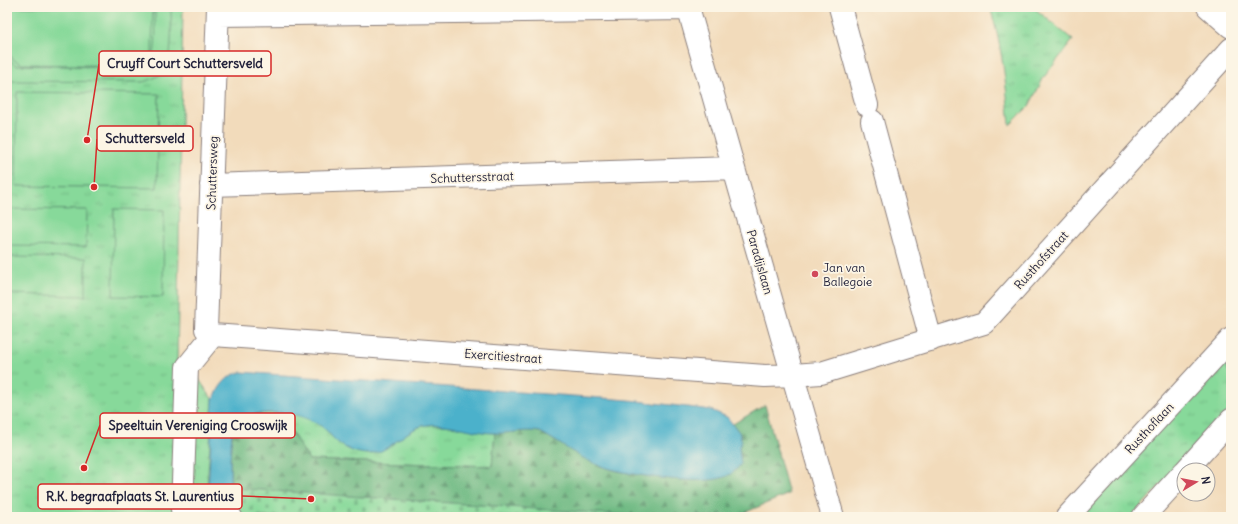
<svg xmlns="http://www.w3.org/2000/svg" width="1238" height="524" viewBox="0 0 1238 524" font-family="Delius,sans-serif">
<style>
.grass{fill:url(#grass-tufts);stroke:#547e6a}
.forest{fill:url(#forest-firs);stroke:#486e5e}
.cemetery{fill:url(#cemetery-stones);stroke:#547e6a}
.pitch{fill:#87d99a;stroke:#547e6a}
.water{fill:#4cb1cb;stroke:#376a83}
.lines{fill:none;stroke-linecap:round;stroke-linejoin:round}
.minor-casing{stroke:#8a7e7b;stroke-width:24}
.minor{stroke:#fff;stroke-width:22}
.poi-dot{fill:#d1495b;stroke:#fcf5e5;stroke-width:1.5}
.labels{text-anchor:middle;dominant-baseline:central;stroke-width:3.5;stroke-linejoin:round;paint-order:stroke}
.street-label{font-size:12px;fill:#22223b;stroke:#fcf5e5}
.poi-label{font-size:12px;fill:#22223b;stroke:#fcf5e5;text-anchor:start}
.leader{fill:none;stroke:#d62828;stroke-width:1.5}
.callout-dot{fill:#d62828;stroke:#fcf5e5;stroke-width:1.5}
.callout{fill:#fcf5e5;stroke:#d62828;stroke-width:1.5}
.callout-label{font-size:13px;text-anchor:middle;font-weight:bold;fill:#22223b}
</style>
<defs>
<pattern id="grass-tufts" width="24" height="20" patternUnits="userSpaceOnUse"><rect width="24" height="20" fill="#87d99a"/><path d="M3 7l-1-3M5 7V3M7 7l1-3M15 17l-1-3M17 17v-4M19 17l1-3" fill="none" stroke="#74ba86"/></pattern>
<pattern id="forest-firs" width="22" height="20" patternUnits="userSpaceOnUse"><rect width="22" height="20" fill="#6db982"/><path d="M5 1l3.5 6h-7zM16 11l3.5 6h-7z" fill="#59966c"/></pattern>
<pattern id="cemetery-stones" width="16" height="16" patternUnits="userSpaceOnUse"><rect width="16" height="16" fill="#87d99a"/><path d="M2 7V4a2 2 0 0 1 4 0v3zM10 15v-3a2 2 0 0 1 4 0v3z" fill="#74ba86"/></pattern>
</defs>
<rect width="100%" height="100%" fill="#fcf5e5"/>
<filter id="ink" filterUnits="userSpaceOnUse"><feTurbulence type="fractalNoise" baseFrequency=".025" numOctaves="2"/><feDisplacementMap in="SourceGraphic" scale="8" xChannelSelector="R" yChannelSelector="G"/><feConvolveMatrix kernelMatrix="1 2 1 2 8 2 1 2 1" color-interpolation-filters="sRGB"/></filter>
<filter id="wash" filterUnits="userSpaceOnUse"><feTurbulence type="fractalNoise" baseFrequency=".012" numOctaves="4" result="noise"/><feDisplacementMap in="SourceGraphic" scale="16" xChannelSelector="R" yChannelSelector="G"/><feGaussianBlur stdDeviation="0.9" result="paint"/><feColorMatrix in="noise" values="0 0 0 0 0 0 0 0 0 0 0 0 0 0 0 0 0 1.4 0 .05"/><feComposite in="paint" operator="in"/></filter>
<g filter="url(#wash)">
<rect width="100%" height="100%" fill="#f2dbbb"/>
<path class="grass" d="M 7,7 L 183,7 L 177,366 L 194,372 L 213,400 L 205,517 L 7,517 Z
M 990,7 L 1033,7 L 1073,40 L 1044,77 L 1029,106 L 1010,125 C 1006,84 1002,46 990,7 Z
M 1223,357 L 1231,378 L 1231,408 L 1131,517 L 1081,517 Z
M 272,413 C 279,413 287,412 294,414 C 304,416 319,423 327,430 C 330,433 331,437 335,439 C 343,446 357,453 368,454 C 383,455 403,433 419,427 C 439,420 473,431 495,433 L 492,466 L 309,460 L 284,420 L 246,415 Z"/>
<path class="forest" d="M 765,405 L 789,494 L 734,517 L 652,517 L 231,488 C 231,472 225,418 247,415 C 254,414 275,419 284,420 L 309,460 L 492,466 L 495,433 L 530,430 L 540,432 C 560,443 580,457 601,466 C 623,475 705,486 725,476 C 731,474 737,463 741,458 L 739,447 L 741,436 L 733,424 Z"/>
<path class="cemetery" d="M 231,488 L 652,517 L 230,517 Z"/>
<path class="pitch" d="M 8,7 L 153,7 L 152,54 L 148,62 L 138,66 L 22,64 L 14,60 L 8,53 Z
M 155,7 L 171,7 C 171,22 173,55 166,67 C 161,76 152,80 142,82 L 7,81 L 7,59 L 16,65 L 137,68 C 142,66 147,64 151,60 C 158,52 155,19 155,7 Z
M 17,92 L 159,94 L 157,188 L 16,186 Z
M 8,209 L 87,210 L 86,247 L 7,246 Z
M 114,209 L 164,210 L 163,297 L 113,296 Z
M 7,257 L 86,258 L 86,296 L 7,294 Z"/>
<path class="water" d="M 241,372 L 629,400 L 704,409 L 711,410 L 727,417 L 739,432 L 742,441 L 739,447 L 741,464 C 737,469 733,473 727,476 C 705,487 628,475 604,467 C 581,460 561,443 540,432 C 525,429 510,434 494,433 C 470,433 443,419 419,427 C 403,433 386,454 369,454 C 356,454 343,448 334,439 C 329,434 327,430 321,426 C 301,414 288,412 266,413 C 257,414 247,413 239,418 C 237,420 234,425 233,428 C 231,433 232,439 231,443 C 229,465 231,488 230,510 L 207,508 L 213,400 C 219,387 226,375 241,372 Z"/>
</g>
<g filter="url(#ink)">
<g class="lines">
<g class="minor-casing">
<path id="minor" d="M 688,7 L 833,517
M 840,7 L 867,105
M 1208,7 L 1231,27
M 218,15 L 688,9
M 872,121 L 931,340
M 211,185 L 733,168
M 213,335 L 765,376 L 793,375 L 821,373 L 984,323 L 1231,49
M 213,335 L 206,329 L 218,7
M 213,335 L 187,367 L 182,510 L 200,514 L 231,517
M 1186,470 L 1231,420
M 1067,517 L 1231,339
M 1143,517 L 1184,472"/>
</g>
<use href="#minor" class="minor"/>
</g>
</g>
<circle class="poi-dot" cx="815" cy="274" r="4"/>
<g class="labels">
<g class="street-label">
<text transform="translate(212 173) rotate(-88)">Schuttersweg</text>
<text transform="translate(472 177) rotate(-2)">Schuttersstraat</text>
<text transform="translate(1041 260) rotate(-48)">Rusthofstraat</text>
<text transform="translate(760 262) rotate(74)">Paradijslaan</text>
<text transform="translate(503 356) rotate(4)">Exercitiestraat</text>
<text transform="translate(1149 428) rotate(-47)">Rusthoflaan</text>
</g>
<g class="poi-label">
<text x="823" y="267">Jan van<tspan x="823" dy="14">Ballegoie</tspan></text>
</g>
</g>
<path class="leader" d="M87 140L99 64M94 187L97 139M84 468L100 425M311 499L242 496"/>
<g class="callout-dot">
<circle cx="87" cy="140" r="4"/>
<circle cx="94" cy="187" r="4"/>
<circle cx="84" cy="468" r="4"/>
<circle cx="311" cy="499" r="4"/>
</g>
<g class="callout">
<rect x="99" y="51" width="172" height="25" rx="4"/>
<rect x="97" y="126" width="96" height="25" rx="4"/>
<rect x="100" y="413" width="195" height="25" rx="4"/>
<rect x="38" y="484" width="204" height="25" rx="4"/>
</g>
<g class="callout-label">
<text x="185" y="68">Cruyff Court Schuttersveld</text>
<text x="145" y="143">Schuttersveld</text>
<text x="198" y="430">Speeltuin Vereniging Crooswijk</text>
<text x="140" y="501">R.K. begraafplaats St. Laurentius</text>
</g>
<rect width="1238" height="524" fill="none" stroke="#fcf5e5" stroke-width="24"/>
<g transform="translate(1196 482) rotate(80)"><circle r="19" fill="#fcf5e5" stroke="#a5a1a1"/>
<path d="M0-3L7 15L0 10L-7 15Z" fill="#d1495b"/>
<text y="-6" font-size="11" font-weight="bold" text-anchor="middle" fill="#22223b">N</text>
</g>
</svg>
